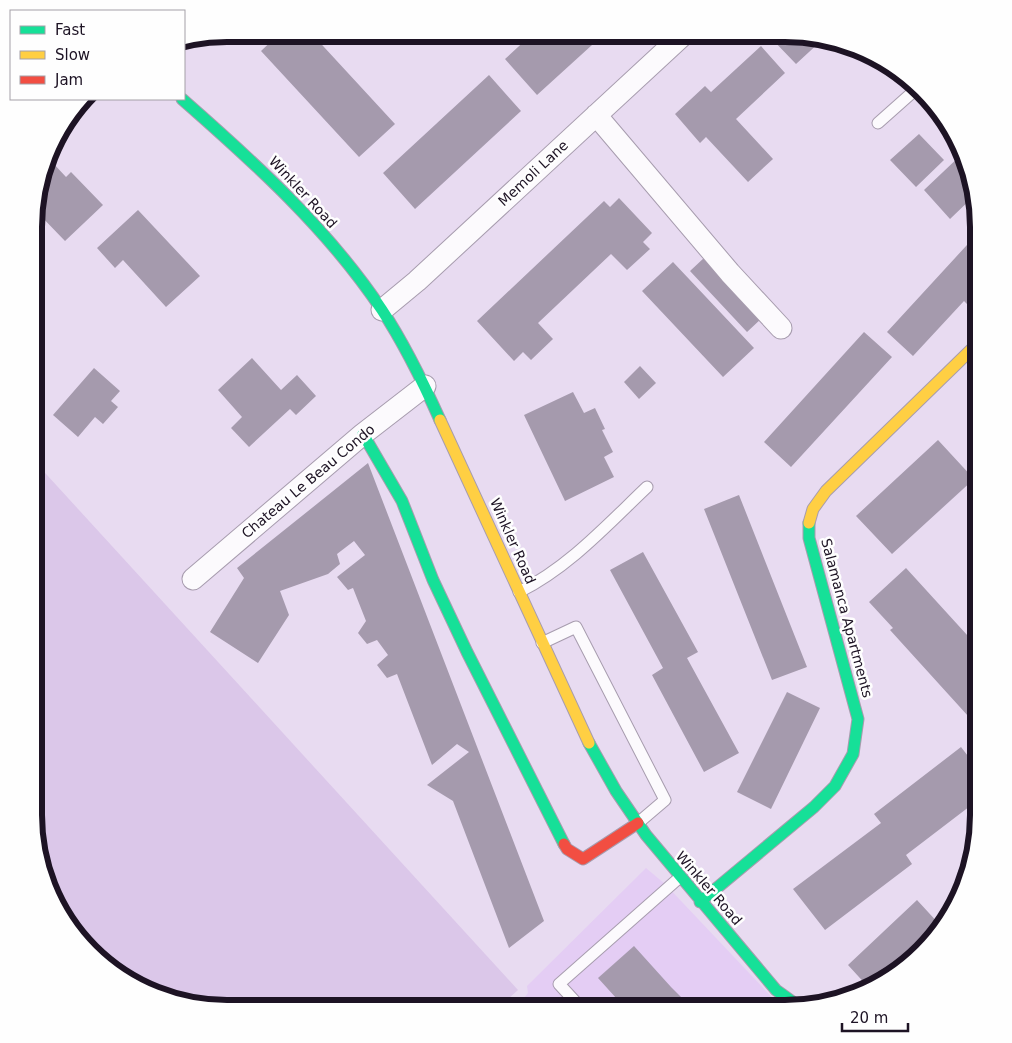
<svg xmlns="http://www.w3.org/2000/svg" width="1012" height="1043" viewBox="0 0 1012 1043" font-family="'DejaVu Sans',sans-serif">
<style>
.built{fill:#e4cdf4}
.green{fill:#dbc7e9}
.building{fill:#a59aad}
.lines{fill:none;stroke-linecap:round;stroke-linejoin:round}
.lane-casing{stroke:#a79cae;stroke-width:13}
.street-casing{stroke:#a79cae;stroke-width:23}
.fast-casing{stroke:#a79cae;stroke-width:13}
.slow-casing{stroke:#a79cae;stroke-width:13}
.jam-casing{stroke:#a79cae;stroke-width:13}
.lane{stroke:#fcfafd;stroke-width:11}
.street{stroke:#fcfafd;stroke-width:21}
.fast{stroke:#16e098;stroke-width:11}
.slow{stroke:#ffcf43;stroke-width:11}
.jam{stroke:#f24e42;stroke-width:11}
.labels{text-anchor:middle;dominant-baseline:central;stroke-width:5;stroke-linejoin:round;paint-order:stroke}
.street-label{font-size:14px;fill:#1d1324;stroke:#fefefe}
.rim{fill:none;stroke:#1d1324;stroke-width:6}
</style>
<rect width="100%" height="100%" fill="#e8dbf1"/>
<path class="built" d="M 646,868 L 665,884 L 783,1009 L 526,1009 L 520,1003 L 528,993 L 527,986 Z"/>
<path class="green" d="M 36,463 L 518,990 L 497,1009 L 215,1009 L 131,983 L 67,923 L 44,878 L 34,828 Z"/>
<path class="building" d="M 279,34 L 312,34 L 395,124 L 359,157 L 261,51 Z
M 531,35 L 603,35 L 537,95 L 505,59 Z
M 772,35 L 809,35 L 822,40 L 796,64 L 770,37 Z
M 761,46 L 785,73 L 736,119 L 773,159 L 748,182 L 706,137 L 700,143 L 675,114 L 705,86 L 711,92 Z
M 489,75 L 521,111 L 415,209 L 383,173 Z
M 919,134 L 944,160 L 916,187 L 890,160 Z
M 962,154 L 968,165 L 974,196 L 950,219 L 924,190 Z
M 52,162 L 66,177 L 71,172 L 103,205 L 65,241 L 37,212 L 37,190 L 46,168 Z
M 619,198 L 652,233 L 643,242 L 650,249 L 627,270 L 611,254 L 538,323 L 553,339 L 531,360 L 523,352 L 514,361 L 477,321 L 604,201 L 610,207 Z
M 138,210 L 200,276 L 166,307 L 123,260 L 115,268 L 97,248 Z
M 978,233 L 978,292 L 967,304 L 964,301 L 913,356 L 887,332 Z
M 705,257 L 762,318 L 747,332 L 690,271 Z
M 673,262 L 754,348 L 723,377 L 642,291 Z
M 864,332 L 892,357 L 791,467 L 764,442 Z
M 252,358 L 281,390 L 297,375 L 316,396 L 296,415 L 290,409 L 249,447 L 231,428 L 242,417 L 218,390 Z
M 640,366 L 656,383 L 639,399 L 624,382 Z
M 94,368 L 120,391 L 111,401 L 118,407 L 103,424 L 95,417 L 78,437 L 53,415 Z
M 573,392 L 584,413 L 595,408 L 605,429 L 602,430 L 613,452 L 604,457 L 614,477 L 565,501 L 524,415 Z
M 938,440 L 974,479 L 892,554 L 856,516 Z
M 368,463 L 544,921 L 509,948 L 453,801 L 427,785 L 469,752 L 457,744 L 432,765 L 397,674 L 387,678 L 377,665 L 388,655 L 377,640 L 367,644 L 358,633 L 366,621 L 353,588 L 348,590 L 337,577 L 365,555 L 354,541 L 337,554 L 340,564 L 328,574 L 280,591 L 289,615 L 258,663 L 210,632 L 244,578 L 237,568 Z
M 739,495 L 807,667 L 772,680 L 704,509 Z
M 643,552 L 698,652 L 687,658 L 739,753 L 704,772 L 652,675 L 663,668 L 610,570 Z
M 906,568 L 978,647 L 978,727 L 890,630 L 893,628 L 869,602 Z
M 787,692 L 820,708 L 771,809 L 737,792 Z
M 961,747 L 978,769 L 978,800 L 906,855 L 912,864 L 825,930 L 793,889 L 881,823 L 874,814 Z
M 917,900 L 940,925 L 892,976 L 869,988 L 848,965 Z
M 634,946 L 671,987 L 693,1009 L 626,1009 L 598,978 Z"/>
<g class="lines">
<g class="lane-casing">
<path id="lane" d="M 878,123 L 914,91
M 519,592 C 569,567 607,525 647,487
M 542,643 L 576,627 L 665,800 L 638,823
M 582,1009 L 559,984 L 679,878"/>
</g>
<g class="street-casing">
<path id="street" d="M 596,115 L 730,273 L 781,328
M 382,310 L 417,281 L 683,35
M 193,579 L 363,434 L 425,386"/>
</g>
<g class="fast-casing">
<path id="fast" d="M 182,99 C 255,163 328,229 382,310 C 405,345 423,382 440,420
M 363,434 L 402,501 L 433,580 L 467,652 L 564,844
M 589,743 L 616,791 L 646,835 L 776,990 L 801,1008
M 700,902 L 814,807 L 835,786 L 853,754 L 858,719 L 809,538 L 809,523"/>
</g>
<g class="slow-casing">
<path id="slow" d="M 440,420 L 589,743
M 809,523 L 813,509 L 826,491 L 978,343"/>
</g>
<g class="jam-casing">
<path id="jam" d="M 564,844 L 567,849 L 583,859 L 638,823"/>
</g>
<use href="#lane" class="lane"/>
<use href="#street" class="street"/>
<use href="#fast" class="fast"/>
<use href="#slow" class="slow"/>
<use href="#jam" class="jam"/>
</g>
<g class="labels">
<g class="street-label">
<text transform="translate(533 173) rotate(-43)">Memoli Lane</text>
<text transform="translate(303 192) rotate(47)">Winkler Road</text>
<text transform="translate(308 481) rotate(-40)">Chateau Le Beau Condo</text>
<text transform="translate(513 541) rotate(66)">Winkler Road</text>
<text transform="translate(847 618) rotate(75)">Salamanca Apartments</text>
<text transform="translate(709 888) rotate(49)">Winkler Road</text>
</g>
</g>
<path d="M0 0H1012V1043H0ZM227 42H785A185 185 0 0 1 970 227V815A185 185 0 0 1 785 1000H227A185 185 0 0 1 42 815V227A185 185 0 0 1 227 42Z" fill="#fefefe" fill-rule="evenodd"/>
<path class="rim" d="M227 42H785A185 185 0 0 1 970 227V815A185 185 0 0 1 785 1000H227A185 185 0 0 1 42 815V227A185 185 0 0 1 227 42Z"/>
<rect x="10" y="10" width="175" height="90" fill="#fefefe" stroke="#a4a0a7"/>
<rect x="20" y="26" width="25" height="8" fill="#16e098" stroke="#a4a0a7"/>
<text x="55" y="35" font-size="15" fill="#1d1324">Fast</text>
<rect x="20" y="51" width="25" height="8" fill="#ffcf43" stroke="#a4a0a7"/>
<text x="55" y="60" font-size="15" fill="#1d1324">Slow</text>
<rect x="20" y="76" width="25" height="8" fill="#f24e42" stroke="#a4a0a7"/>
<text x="55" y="85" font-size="15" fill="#1d1324">Jam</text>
<path d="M842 1023v8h66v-8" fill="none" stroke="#1d1324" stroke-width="2.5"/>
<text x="850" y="1023" font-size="15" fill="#1d1324" stroke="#fefefe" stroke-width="4" paint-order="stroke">20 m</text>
</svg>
